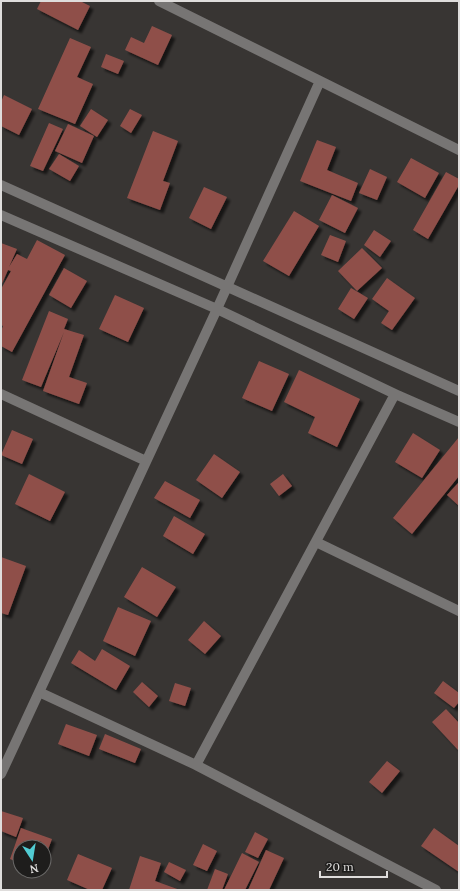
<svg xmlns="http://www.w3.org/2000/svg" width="460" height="891" viewBox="0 0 460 891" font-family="Lora,serif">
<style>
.building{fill:#8f504a;filter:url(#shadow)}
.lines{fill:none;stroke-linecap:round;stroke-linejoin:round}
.minor{stroke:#777574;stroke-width:10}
</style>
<defs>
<filter id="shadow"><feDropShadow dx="3.5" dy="3.5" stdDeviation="1" flood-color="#0009"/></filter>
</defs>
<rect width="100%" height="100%" fill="#383533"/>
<path class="building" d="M 41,1 L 80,1 L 90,6 L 78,30 L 37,9 Z
M 152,26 L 172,35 L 158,65 L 125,50 L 131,37 L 144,43 Z
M 70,38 L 91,47 L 77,77 L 93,84 L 75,124 L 38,109 Z
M 106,54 L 124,61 L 118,74 L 101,67 Z
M 4,95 L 32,109 L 19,135 L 1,126 L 1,102 Z
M 91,109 L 108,120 L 97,137 L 80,126 Z
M 130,109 L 142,115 L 131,133 L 120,126 Z
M 49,123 L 63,129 L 43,171 L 30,166 Z
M 68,124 L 94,136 L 82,163 L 55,151 Z
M 153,131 L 178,141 L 163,181 L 170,183 L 160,210 L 127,198 Z
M 317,140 L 336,147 L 327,170 L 358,183 L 351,201 L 300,181 Z
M 59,154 L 79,166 L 70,181 L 49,169 Z
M 411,158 L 439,173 L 425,198 L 397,182 Z
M 370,169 L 387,177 L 377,200 L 359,193 Z
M 446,172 L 459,179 L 459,185 L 428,239 L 413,230 Z
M 204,187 L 227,197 L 211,229 L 189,218 Z
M 332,195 L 358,208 L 345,233 L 319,220 Z
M 294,211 L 319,226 L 289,276 L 263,261 Z
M 374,230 L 391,241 L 380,257 L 364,245 Z
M 330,235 L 346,241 L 338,262 L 321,255 Z
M 37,240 L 65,255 L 12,352 L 1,346 L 1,331 L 3,326 L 1,325 L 1,289 L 11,271 L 8,270 L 1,286 L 1,243 L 17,249 L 9,267 L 17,254 L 27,259 Z
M 362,248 L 382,268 L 357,291 L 338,271 Z
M 64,268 L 87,281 L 71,308 L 49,295 Z
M 387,278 L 415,298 L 392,330 L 381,323 L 389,311 L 372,299 Z
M 351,288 L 368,298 L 354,319 L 338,309 Z
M 115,295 L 144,308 L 128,342 L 99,329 Z
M 49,311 L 68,319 L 64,329 L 84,335 L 69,377 L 87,383 L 79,404 L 43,391 L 64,332 L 41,387 L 22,380 Z
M 259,361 L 289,374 L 272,411 L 242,398 Z
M 299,370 L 360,399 L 337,447 L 308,433 L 315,417 L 284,402 Z
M 12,430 L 33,439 L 22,464 L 1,455 Z
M 413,433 L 440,450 L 422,478 L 395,462 Z
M 459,437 L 459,476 L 412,534 L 393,518 Z
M 214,454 L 240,472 L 222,498 L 196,480 Z
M 29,474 L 65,492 L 50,521 L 15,504 Z
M 283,474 L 292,486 L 279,496 L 270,484 Z
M 165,481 L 200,500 L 190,518 L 154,498 Z
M 459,482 L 459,506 L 447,495 Z
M 174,516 L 205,534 L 193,554 L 163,536 Z
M 1,557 L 26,566 L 8,615 L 1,613 Z
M 142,567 L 176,587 L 157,617 L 124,597 Z
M 118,607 L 151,621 L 135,656 L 103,641 Z
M 204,621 L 221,636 L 205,654 L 188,640 Z
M 102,649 L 130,666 L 116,690 L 71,663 L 79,650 L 95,661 Z
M 443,681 L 459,693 L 459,702 L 454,708 L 434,693 Z
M 142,682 L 158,696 L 149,707 L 133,692 Z
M 175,683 L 191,688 L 185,706 L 169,701 Z
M 446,709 L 459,723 L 459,751 L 432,722 Z
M 66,724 L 97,735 L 89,756 L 58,744 Z
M 105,734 L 141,749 L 135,763 L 99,749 Z
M 387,761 L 400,771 L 382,793 L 369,782 Z
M 1,811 L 23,818 L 16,837 L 1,831 Z
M 21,828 L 52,839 L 44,860 L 44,847 L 20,847 L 20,863 L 10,859 Z
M 434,828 L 459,846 L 459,872 L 421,846 Z
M 255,832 L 268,839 L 258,858 L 245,852 Z
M 203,844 L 217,851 L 207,871 L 193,865 Z
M 266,850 L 284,858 L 269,890 L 248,890 Z
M 242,853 L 259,862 L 245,890 L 224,890 Z
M 78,854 L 112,868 L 102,890 L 90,890 L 67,880 Z
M 140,856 L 161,863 L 155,881 L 180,890 L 129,890 Z
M 169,862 L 186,870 L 180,881 L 164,872 Z
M 215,869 L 228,874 L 222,890 L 207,890 Z"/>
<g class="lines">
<path class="minor" d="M 159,1 L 459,150
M 1,185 L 459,391
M 1,215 L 217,309 L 395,394 L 459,422
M 1,394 L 146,461
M 316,542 L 459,611
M 39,692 L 196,765 L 436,890
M 196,765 L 395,394
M 1,774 L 217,309 L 320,81"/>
</g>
<rect width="460" height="891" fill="none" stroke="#dfdddc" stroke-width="4"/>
<g transform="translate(32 859) rotate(168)"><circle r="19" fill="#1e1d1c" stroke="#6b6a69"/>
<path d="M0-3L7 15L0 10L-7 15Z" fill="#51ccd3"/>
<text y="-6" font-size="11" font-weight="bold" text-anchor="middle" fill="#dfdddc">N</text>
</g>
<path d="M320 871v6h67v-6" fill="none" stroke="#dfdddc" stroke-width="2"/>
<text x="326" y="871" font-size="12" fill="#dfdddc" stroke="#1e1d1c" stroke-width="3" paint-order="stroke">20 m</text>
</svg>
